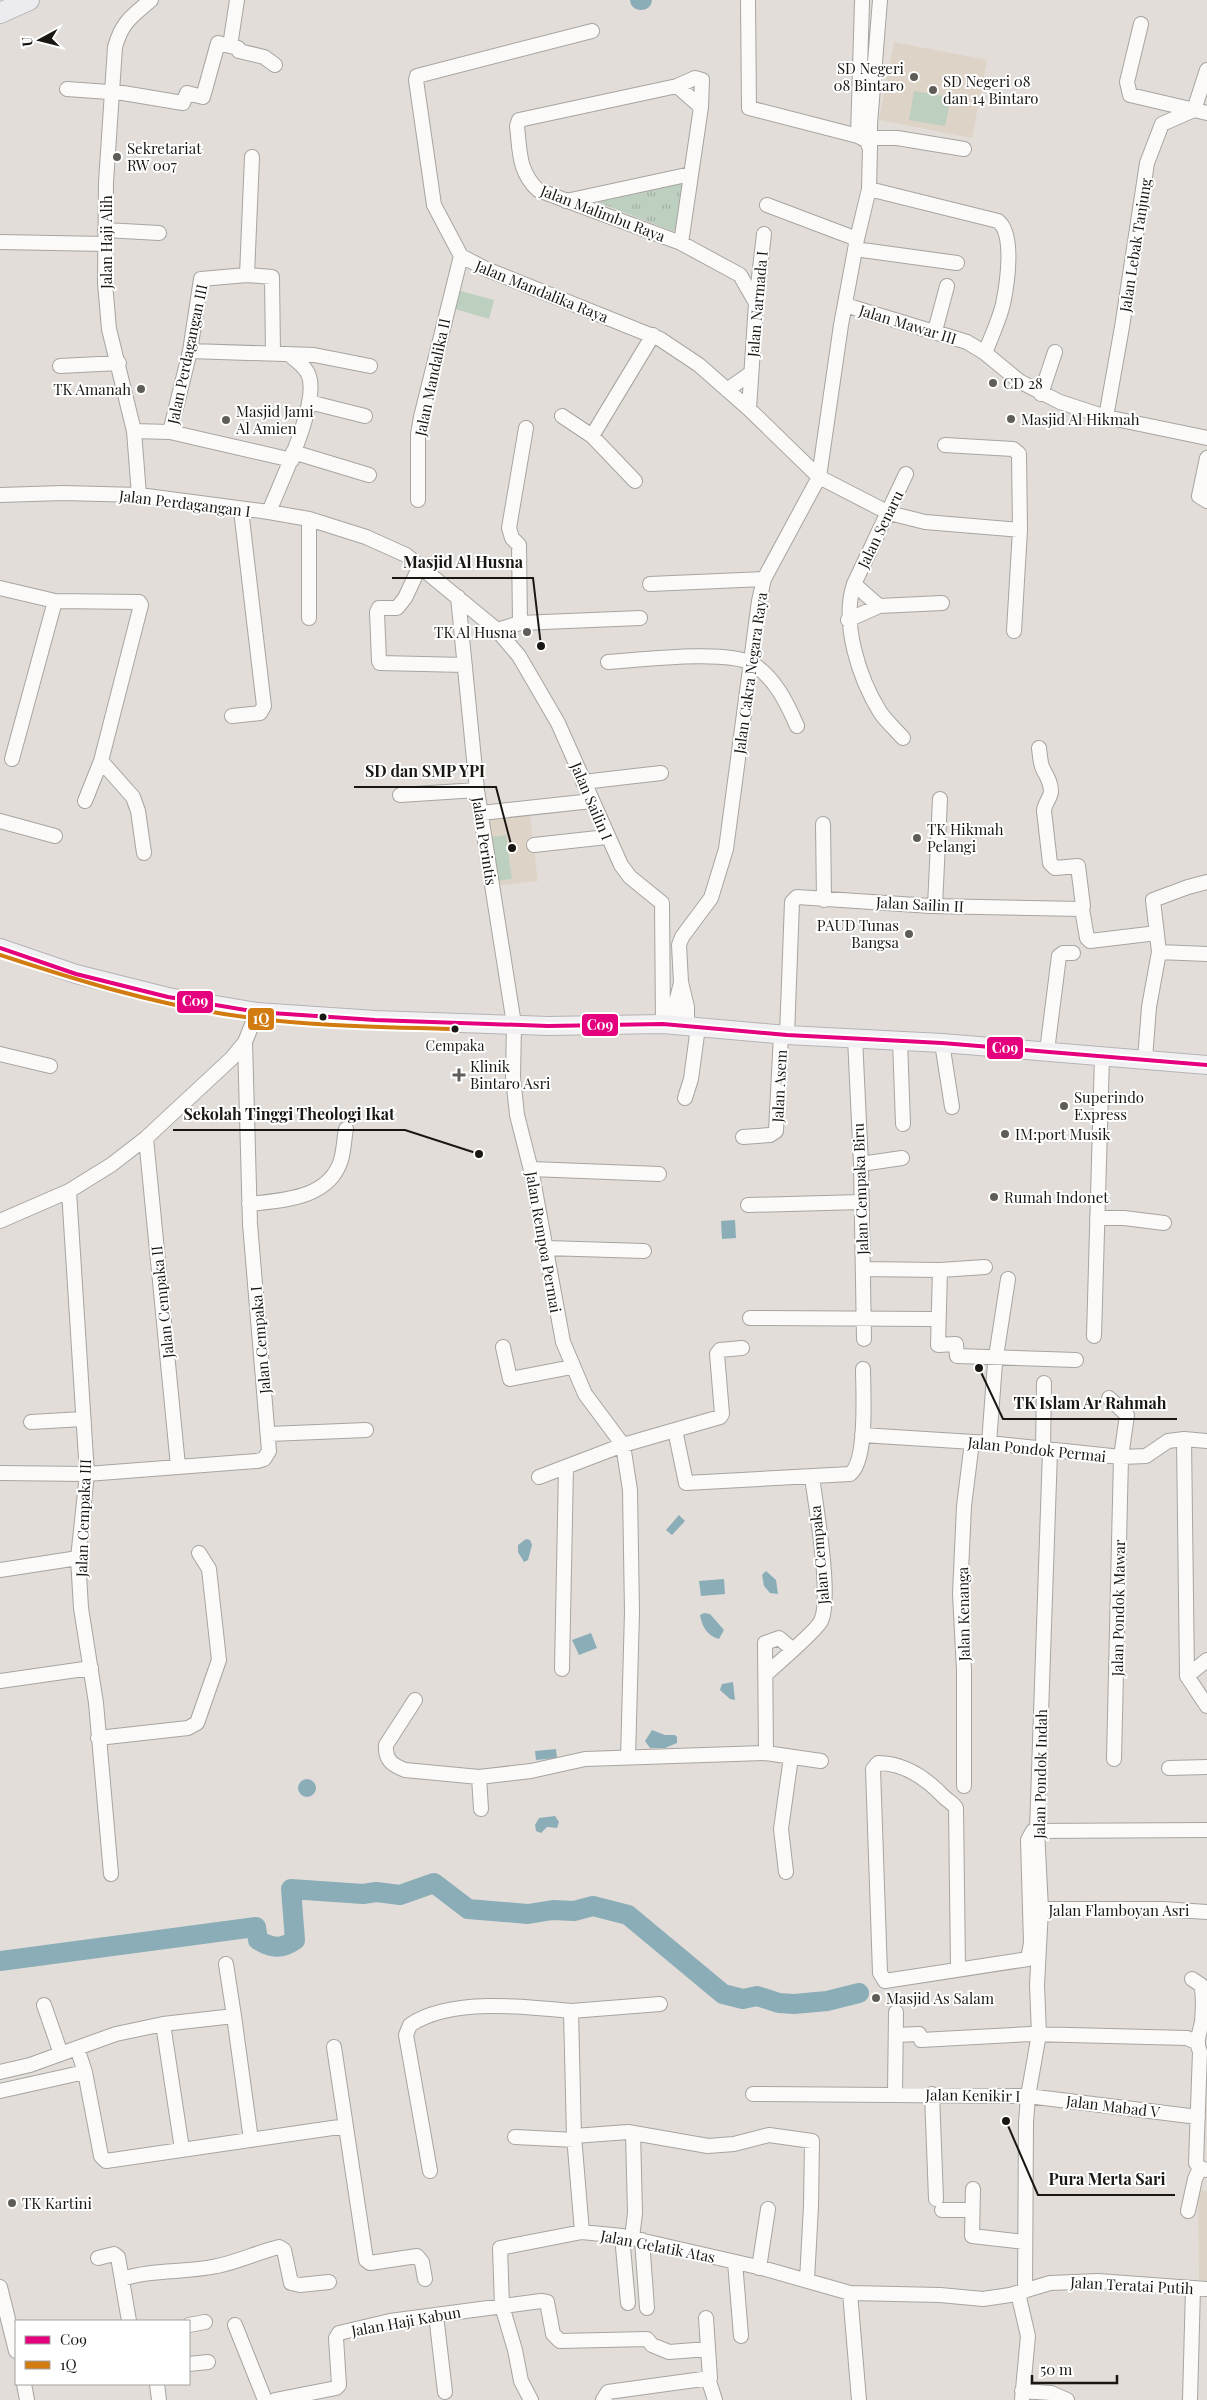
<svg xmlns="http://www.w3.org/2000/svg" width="1207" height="2400" viewBox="0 0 1207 2400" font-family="'Playfair Display',serif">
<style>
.education{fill:#ddd4c7}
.grass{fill:url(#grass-tufts)}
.pitch{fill:#bdcfbf}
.water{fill:#8badb7}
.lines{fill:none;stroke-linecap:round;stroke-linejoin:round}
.river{stroke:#8badb7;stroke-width:20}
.minor-casing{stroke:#a8a4a0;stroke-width:16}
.major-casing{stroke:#b5b3b6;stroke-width:20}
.highway-casing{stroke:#b5b3b6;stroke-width:22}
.minor{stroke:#fbfaf9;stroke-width:14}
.major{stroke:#f1f1f3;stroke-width:18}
.highway{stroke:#ebebf0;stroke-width:20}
.bus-1-casing{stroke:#fff;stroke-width:8}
.bus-2-casing{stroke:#fff;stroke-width:8}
.bus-1{stroke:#e5007d;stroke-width:4}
.bus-2{stroke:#d17b11;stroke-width:4}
.poi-dot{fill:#605c58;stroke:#fff;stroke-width:2}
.bus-dot{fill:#1a1713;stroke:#fff;stroke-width:2}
.labels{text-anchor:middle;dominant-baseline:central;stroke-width:4;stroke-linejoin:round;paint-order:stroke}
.bus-label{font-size:14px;fill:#1a1713;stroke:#fff}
.poi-label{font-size:15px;fill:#1a1713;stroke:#fff;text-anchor:start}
.street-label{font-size:15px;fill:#1a1713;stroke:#fff}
.leader{fill:none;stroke:#1a1713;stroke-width:2}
.callout-dot{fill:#1a1713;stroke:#fff;stroke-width:2}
.callout-label{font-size:16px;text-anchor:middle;font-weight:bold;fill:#1a1713;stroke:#fff;stroke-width:4;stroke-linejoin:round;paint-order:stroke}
.line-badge{stroke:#fff;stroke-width:2}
.badge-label{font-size:14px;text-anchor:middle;font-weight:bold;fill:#fff}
</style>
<defs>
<pattern id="grass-tufts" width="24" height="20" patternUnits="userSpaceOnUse" patternTransform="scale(1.25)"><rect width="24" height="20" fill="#bdcfbf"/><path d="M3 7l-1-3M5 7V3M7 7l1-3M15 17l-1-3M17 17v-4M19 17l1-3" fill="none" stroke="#a2b1a3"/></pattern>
</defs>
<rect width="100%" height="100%" fill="#e2ddd8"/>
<path class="education" d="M 894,42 L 987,60 L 972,138 L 879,120 Z
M 529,809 L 538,881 L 494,886 L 485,814 Z
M 1198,2190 L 1207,2191 L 1207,2281 L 1199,2280 Z"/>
<path class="grass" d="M 684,182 L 678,233 L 597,202 Z"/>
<path class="pitch" d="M 914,91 L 951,97 L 945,126 L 909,120 Z
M 457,290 L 494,300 L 489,319 L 452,308 Z
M 506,835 L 512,879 L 498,881 L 492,837 Z"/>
<path class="water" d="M 735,1220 L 736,1238 L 722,1239 L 721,1221 Z
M 679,1515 L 685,1521 L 672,1535 L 666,1530 Z
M 526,1539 L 530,1540 L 532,1545 L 528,1560 L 524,1562 L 518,1552 L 518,1545 Z
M 766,1571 L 776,1580 L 778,1594 L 770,1593 L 764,1586 L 762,1575 Z
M 724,1579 L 725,1594 L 701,1596 L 699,1581 Z
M 704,1613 L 710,1614 L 724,1630 L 719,1639 C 707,1636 702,1626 700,1615 Z
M 591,1633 L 597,1648 L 579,1655 L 572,1640 Z
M 733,1682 L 735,1700 L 730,1699 L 720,1690 L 722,1684 Z
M 652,1730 L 665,1735 L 675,1735 L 677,1737 L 677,1743 L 665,1748 L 650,1748 L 645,1741 Z
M 556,1749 L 557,1758 L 536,1760 L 535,1751 Z
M298 1788a9 9 0 1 1 18 0a9 9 0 1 1-18 0Z
M 555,1816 L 559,1822 L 557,1828 L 547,1827 L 541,1833 L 536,1831 L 535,1825 L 539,1818 Z"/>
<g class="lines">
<path class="river" d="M 640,0 L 642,0
M 0,1961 L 256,1927 L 258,1940 C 272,1949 282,1949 295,1940 L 291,1889 L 363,1894 L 376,1892 L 400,1895 L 434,1883 L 468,1909 L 528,1914 L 553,1910 L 574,1911 L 593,1906 L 628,1915 L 723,1994 L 743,1999 L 757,1996 L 779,2003 L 794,2004 L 827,2001 L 859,1993"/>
<g class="minor-casing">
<path id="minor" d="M 1141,24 L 1127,82 L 1130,95 L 1207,113
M 592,31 L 417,76 L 416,80 L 434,205 L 461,256 L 486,269 L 660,339 L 699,365 L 749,409 L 819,477 L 889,513 L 925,522 L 1020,530
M 230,46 L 238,48 L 239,51 L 264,57 L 275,65
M 677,86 L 701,107
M 67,89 L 123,93 L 183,103 L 187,93 L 203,97 L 218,43 L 230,46 L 237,0
M 1194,110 L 1207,70
M 858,136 L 862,2
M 870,138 L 897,138 L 964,149
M 870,148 L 870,124 L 880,0
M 869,189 L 998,221 C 1015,234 1007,285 1003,304 C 999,321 991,337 985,353
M 566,201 L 691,174
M 767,205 L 857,239
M 105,230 L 159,233
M 0,242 L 105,244
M 681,243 L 701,107 L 702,80 L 695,78 L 677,86 L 519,120 L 517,126 C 520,151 518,171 538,190 L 681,243 L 740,275 L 756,303
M 855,249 L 957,263
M 247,275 L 252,157
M 845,305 L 967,342 L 985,353 L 1019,381 L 1060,402 L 1106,417 L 1207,438
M 935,331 L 947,286
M 190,351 L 314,355 L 370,366
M 60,366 L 119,363
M 727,390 L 751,373
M 1041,394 L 1055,352
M 309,402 L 365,416
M 749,409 L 756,303 L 764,234
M 562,416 L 592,436 L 635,481
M 1106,417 L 1122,327 L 1147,163 L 1162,124 L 1194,110
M 134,431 L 170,432 L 292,460
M 170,432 L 190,351 L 201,279 L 247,275 L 272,277 L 273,353
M 592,436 L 653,335
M 945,445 L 1013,449 L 1019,454 L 1020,530 L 1014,631
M 293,452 L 369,475
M 1207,458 L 1199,496 L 1207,501
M 0,495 L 63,493 L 139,495 L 269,512 L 309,519 L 366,537 L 406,555 L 497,630 L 519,656 L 558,723 L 621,865 L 630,877 L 662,903 L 663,1024
M 139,495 L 134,431 L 109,329 L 105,283 L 106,182 L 115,47 C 122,22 132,16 151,0
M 418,500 L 418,434 L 421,417 L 461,256
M 269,512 C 280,483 319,405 309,376 C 306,367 296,360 288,354
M 309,519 L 309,618
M 420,566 L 405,598 L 397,608 L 379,608 L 377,612 L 379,661 L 380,663 L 465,665
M 650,584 L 764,579
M 854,584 L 879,606
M 0,588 L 55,601 L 139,602 L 141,605 L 101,761 L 85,801
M 458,597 L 477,790 L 514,1024 L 513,1077 L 517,1115 L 532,1174 L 563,1342 L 585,1394 L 623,1445 L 630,1490 L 632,1612 L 628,1757
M 848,620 L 879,606 L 942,603
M 520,623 L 519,545 L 512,538 L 509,528 L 526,428
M 497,630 L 520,623 L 640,618
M 608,662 C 639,660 728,649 753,664 C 775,678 787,703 797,726
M 232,716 L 260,713 L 264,706 L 241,510
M 903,738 C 896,730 886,721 880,712 C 859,678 841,623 854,584 L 906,474
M 1039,748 C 1040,755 1040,763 1043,769 C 1047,777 1051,782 1051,792 C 1050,799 1044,804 1044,811 L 1050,863 L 1055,868 L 1078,866 L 1083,906 L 1082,909
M 12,759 L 55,601
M 101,761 L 133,797 L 138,811 L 144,853
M 583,782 L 661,773
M 400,795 L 477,790
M 481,813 L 592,801
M 0,821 L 55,836
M 823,824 L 824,900
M 534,845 L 607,837
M 935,906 L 940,799
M 1159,952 L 1207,954
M 674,1025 L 675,1006 L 681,983
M 687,1026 L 687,1007 L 681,982 L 679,945 L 682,937 L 711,898 L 726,849 L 759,601 L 764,579 L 819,477 L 841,325 L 857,239 L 869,189 L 870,148 L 866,140 L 858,136 L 749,108 L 748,0
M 787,1035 L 792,902 L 797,897 L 931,906 L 1082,909 L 1087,938 L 1090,941 L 1157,933
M 855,1038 L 861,1164 L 864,1339
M 900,1041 L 903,1124
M 942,1043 L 952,1107
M 1047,1051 L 1059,956 L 1063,953 L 1073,953
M 0,1054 L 50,1066
M 1145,1059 L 1149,1007 L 1159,952 L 1153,900 L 1188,887 L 1207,882
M 685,1098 L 691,1079 L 698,1027
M 743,1137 L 770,1135 L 776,1131 L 781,1035
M 146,1138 L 178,1466
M 861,1164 L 902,1158
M 531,1169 L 659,1174
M 69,1191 L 87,1474 L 78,1558 L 81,1608 L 96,1703 L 111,1874
M 249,1204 C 283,1200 329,1199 341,1160 C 344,1150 344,1139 346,1129
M 748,1205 L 861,1202
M 1097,1218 L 1124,1218 L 1164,1223
M 0,1221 L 69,1191 L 111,1165 L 146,1138 L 232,1058 L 245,1042 L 257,1012
M 546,1248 L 644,1251
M 863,1269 L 940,1270 L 938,1345 L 956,1344 L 957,1356 L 1076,1360
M 940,1270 L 985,1267
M 750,1318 L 931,1319
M 1094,1336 L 1102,1056
M 503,1347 L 510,1379 L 572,1367
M 1109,1398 L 1127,1415 L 1121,1457 L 1114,1759
M 31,1422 L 83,1419
M 675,1430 L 686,1483 L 850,1474 C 868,1461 863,1391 863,1369
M 269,1434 L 366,1430
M 862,1435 L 989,1443 L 1121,1457 L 1146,1456 L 1168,1441 L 1184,1439 L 1207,1441
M 1184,1439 L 1187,1676 L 1207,1706
M 989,1443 L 995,1363 L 1008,1279
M 1043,1450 L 1044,1383
M 0,1473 L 87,1474 L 257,1461 L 264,1459 L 269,1451 L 250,1224 L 245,1042
M 539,1477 L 623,1445 L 720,1417 L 722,1414 L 717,1354 L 720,1350 L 742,1348
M 0,1570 L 78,1558
M 562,1669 L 566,1467
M 766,1674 C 775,1666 817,1630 821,1621 C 832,1598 816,1507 812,1477
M 1187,1676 L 1207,1660
M 0,1681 L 91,1668
M 415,1700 L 386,1745 C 385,1760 392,1765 405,1770 L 479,1777
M 98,1738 L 188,1728 L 197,1723 L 219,1660 L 209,1569 L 199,1553
M 766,1753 L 821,1761
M 1169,1768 L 1207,1767
M 964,1786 L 964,1670 L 960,1594 L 964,1506 L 972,1442
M 481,1809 L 479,1777 L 531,1771 L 585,1759 L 766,1753 L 765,1643 L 779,1638 L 792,1649
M 786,1872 L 781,1829 L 791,1757
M 1033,1909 L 1163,1909 L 1207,1912
M 226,1964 L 234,2016
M 958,1968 L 956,1808 C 953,1803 948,1801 944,1797 C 926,1778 905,1763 878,1763 L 873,1769 L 880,1973 L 885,1981 L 1028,1959 L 1031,1943 L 1028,1840 L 1033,1831 L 1207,1830
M 1192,1979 L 1201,1985 C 1204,1996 1203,2010 1202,2021 C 1200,2034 1195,2040 1200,2052 L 1196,2163 L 1200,2168 L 1207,2170
M 44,2005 L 61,2054
M 571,2011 L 660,2004
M 163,2024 L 182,2149
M 896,2035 L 919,2034 L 921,2040 L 1031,2034 L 1187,2038 L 1196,2042
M 334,2047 L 366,2260 L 370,2263 L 417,2256 L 422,2262 L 425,2279
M 77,2048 L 85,2072 L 101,2156 L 106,2161 L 346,2126
M 0,2072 L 30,2065 L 116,2034 L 163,2024 L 234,2016 L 251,2140
M 0,2091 L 85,2072
M 753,2094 L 1028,2096 L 1198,2117
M 932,2094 L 936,2199
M 895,2095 L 896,2012
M 574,2136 L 628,2132 L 708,2146 L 734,2144 L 769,2135 L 812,2141 L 811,2206 L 807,2280
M 515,2137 L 575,2140
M 430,2171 L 406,2035 L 410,2025 C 449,1998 525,2006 571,2011 L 574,2136 L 582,2232
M 973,2189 L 972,2236 L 1025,2242
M 942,2210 L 972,2210
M 1188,2211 L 1195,2179 L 1200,2168
M 622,2236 L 628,2303
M 632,2238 L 635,2213 L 633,2133
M 642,2240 L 647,2308
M 98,2258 L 114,2254 L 118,2257 L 129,2321
M 735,2262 L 741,2336
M 759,2268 L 768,2209
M 122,2279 C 153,2269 185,2273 217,2266 C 238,2262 258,2252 279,2247 L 284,2250 L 291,2283 L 300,2285 L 329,2282
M 0,2287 L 16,2351
M 1025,2291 L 1026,2122 L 1028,2096 L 1039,2034 L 1037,1985 L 1041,1909 L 1037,1830 L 1050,1451
M 850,2293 L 859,2400
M 1018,2293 L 1028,2336 L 1022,2400
M 436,2315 L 445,2392
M 189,2325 L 205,2322
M 235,2325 L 265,2400
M 189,2364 L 208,2362
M 708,2378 L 715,2400
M 24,2384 L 27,2400
M 157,2384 L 159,2400
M 1022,2391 L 1051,2393 L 1067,2400
M 275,2400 L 336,2388 L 339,2385 L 336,2338 L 339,2333 L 390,2321 L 541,2301 L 547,2302 L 553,2334 L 560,2341 L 647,2339 L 652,2345 L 669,2352 L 708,2349
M 531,2400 L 521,2381 L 515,2350 L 502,2306 L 500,2248 L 582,2232 L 622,2236 L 762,2268 L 850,2293 L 940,2295 L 983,2299 L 1010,2295 L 1050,2283 L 1098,2281 L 1207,2289
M 603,2400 L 608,2392 L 710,2378 L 706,2318
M 1190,2400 L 1193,2288"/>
</g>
<g class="major-casing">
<path id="major" d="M 0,948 L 76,974 L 168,997 L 257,1012 L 375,1020 L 548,1026 L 663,1024 L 787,1035 L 942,1043 L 1207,1065"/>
</g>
<g class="highway-casing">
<path id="highway" d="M 0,13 L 29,0"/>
</g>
<use href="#minor" class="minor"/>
<use href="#major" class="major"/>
<use href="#highway" class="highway"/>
<g class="bus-1-casing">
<path id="bus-1" d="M 0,948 L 76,974 L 168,997 L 257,1012 L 375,1020 L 548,1026 L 663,1024 L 787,1035 L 942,1043 L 1207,1065"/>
</g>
<g class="bus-2-casing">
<path id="bus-2" d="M 0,955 C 73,979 147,1002 224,1014 C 300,1026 378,1027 455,1029"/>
</g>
<use href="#bus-1" class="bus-1"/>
<use href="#bus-2" class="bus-2"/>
</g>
<g class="poi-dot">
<circle cx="914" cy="77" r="5"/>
<circle cx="933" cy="90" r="5"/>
<circle cx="117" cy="157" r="5"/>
<circle cx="993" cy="383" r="5"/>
<circle cx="141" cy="389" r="5"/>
<circle cx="1011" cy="419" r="5"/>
<circle cx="226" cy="420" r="5"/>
<circle cx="527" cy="632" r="5"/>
<circle cx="917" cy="838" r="5"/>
<circle cx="909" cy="934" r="5"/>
<path d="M456.5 1067.5h5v5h5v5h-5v5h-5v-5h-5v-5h5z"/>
<circle cx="1064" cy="1106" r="5"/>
<circle cx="1005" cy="1134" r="5"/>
<circle cx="994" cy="1197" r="5"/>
<circle cx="876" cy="1998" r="5"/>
<circle cx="12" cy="2203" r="5"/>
</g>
<g class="bus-dot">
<circle cx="323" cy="1017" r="4.5"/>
<circle cx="455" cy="1029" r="4.5"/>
</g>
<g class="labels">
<g class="bus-label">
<text x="455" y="1045">Cempaka</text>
</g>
<g class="poi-label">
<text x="904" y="68" text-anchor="end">SD Negeri<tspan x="904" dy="17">08 Bintaro</tspan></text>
<text x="943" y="81">SD Negeri 08<tspan x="943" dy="17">dan 14 Bintaro</tspan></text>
<text x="127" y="148">Sekretariat<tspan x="127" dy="17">RW 007</tspan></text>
<text x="1003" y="383">CD 28</text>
<text x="131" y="389" text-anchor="end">TK Amanah</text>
<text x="236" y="411">Masjid Jami<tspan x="236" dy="17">Al Amien</tspan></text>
<text x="1021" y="419">Masjid Al Hikmah</text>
<text x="517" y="632" text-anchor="end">TK Al Husna</text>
<text x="927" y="829">TK Hikmah<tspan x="927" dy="17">Pelangi</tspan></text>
<text x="899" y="925" text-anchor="end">PAUD Tunas<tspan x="899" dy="17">Bangsa</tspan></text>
<text x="470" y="1066">Klinik<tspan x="470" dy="17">Bintaro Asri</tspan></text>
<text x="1074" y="1097">Superindo<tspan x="1074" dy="17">Express</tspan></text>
<text x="1015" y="1134">IM:port Musik</text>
<text x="1004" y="1197">Rumah Indonet</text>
<text x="886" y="1998">Masjid As Salam</text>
<text x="22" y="2203">TK Kartini</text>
</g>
<g class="street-label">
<text transform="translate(603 213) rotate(21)">Jalan Malimbu Raya</text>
<text transform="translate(106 242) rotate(-90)">Jalan Haji Alih</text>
<text transform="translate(1135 245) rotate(-81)">Jalan Lebak Tanjung</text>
<text transform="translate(542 291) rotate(22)">Jalan Mandalika Raya</text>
<text transform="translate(757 304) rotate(-85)">Jalan Narmada I</text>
<text transform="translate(908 324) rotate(17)">Jalan Mawar III</text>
<text transform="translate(187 354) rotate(-78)">Jalan Perdagangan III</text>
<text transform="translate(432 377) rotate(-78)">Jalan Mandalika II</text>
<text transform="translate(185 503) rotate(7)">Jalan Perdagangan I</text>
<text transform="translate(880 529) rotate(-64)">Jalan Senaru</text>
<text transform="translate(750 673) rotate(-82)">Jalan Cakra Negara Raya</text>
<text transform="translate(592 801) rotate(67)">Jalan Sailin I</text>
<text transform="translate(485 841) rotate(81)">Jalan Perintis</text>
<text transform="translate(920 904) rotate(3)">Jalan Sailin II</text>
<text transform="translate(779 1086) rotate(-87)">Jalan Asem</text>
<text transform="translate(860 1189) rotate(-92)">Jalan Cempaka Biru</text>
<text transform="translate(544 1242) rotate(80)">Jalan Rempoa Permai</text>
<text transform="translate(162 1302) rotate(-96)">Jalan Cempaka II</text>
<text transform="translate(260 1340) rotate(-95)">Jalan Cempaka I</text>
<text transform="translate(1037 1449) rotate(6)">Jalan Pondok Permai</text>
<text transform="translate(83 1518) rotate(-88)">Jalan Cempaka III</text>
<text transform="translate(819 1555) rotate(-95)">Jalan Cempaka</text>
<text transform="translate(1118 1608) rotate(-89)">Jalan Pondok Mawar</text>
<text transform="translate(963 1614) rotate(-91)">Jalan Kenanga</text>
<text transform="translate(1040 1774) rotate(-89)">Jalan Pondok Indah</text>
<text x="1119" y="1910">Jalan Flamboyan Asri</text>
<text transform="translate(973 2095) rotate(1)">Jalan Kenikir I</text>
<text transform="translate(1113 2106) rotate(7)">Jalan Mabad V</text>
<text transform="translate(658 2246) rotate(11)">Jalan Gelatik Atas</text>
<text transform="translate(1132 2285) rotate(3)">Jalan Teratai Putih</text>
<text transform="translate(406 2321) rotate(-10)">Jalan Haji Kabun</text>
</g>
</g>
<path class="leader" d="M541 646L533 578H392M512 848L496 787H354M479 1154L405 1130H173M979 1368L1003 1419H1177M1006 2121L1038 2195H1175"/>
<g class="callout-dot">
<circle cx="541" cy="646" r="5"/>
<circle cx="512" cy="848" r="5"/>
<circle cx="479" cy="1154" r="5"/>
<circle cx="979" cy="1368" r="5"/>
<circle cx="1006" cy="2121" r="5"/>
</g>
<g class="callout-label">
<text x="463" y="568">Masjid Al Husna</text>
<text x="425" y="777">SD dan SMP YPI</text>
<text x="289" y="1120">Sekolah Tinggi Theologi Ikat</text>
<text x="1090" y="1409">TK Islam Ar Rahmah</text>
<text x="1107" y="2185">Pura Merta Sari</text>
</g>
<g class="line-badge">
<rect x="176" y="990" width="38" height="24" rx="5" fill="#e5007d"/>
<rect x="247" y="1007" width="28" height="24" rx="5" fill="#d17b11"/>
<rect x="581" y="1013" width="38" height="24" rx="5" fill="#e5007d"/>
<rect x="986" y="1036" width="38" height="24" rx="5" fill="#e5007d"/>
</g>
<g class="badge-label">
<text x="195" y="1006">C09</text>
<text x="261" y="1024">1Q</text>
<text x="600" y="1030">C09</text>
<text x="1005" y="1053">C09</text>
</g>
<rect x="15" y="2320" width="175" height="65" fill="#ffffff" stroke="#a3a2a1"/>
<rect x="25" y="2336" width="25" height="8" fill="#e5007d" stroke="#a3a2a1"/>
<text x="60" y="2345" font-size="15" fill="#1a1713">C09</text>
<rect x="25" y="2361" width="25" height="8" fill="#d17b11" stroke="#a3a2a1"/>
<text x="60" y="2370" font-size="15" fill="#1a1713">1Q</text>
<g transform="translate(40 40) rotate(263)" stroke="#ffffff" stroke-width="4" paint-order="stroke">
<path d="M0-4L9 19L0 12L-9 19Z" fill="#1a1713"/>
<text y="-8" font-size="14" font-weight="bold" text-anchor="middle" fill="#1a1713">U</text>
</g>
<path d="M1032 2375v8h85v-8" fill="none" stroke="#1a1713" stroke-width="2.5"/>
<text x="1040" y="2375" font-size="15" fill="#1a1713" stroke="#ffffff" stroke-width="4" paint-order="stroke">50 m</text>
</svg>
